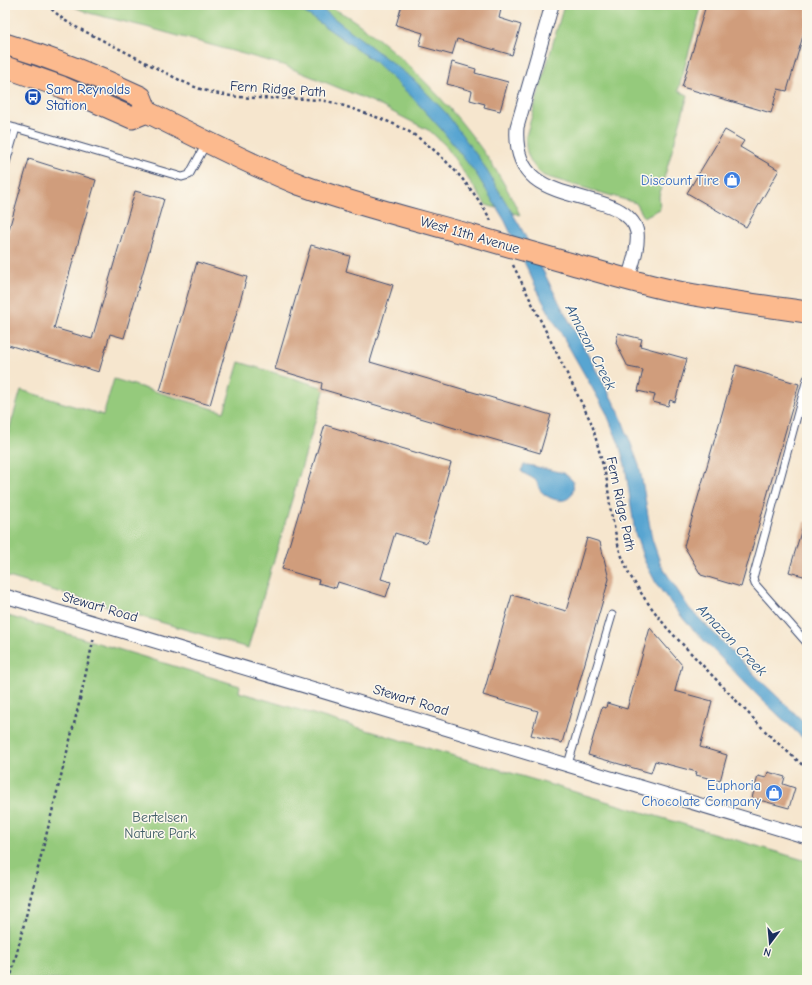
<svg xmlns="http://www.w3.org/2000/svg" width="812" height="985" viewBox="0 0 812 985" font-family="'Comic Neue',sans-serif">
<style>
.green{fill:#95ca7c;stroke:#587c6d}
.water{fill:#58a5d1;stroke:#3a6a98}
.building{fill:#d09d7c}
.lines{fill:none;stroke-linecap:round;stroke-linejoin:round}
.service-casing{stroke:#3c4a6f;stroke-width:9}
.minor-casing{stroke:#3c4a6f;stroke-width:15}
.primary-casing{stroke:#3c4a6f;stroke-width:23}
.path{stroke:#3c4a6f;stroke-width:2.5;stroke-dasharray:3 3;stroke-linecap:butt}
.service{stroke:#fff;stroke-width:7}
.minor{stroke:#fff;stroke-width:13}
.primary{stroke:#fcba8e;stroke-width:21}
.primary-bridge-casing{stroke:#3c4a6f;stroke-width:23;stroke-linecap:butt}
.primary-bridge{stroke:#fcba8e;stroke-width:21}
.labels{text-anchor:middle;dominant-baseline:central;stroke-width:3;stroke-linejoin:round;paint-order:stroke}
.transit-label{font-size:14px;fill:#164399;stroke:#fbf7ec;text-anchor:start}
.street-label{font-size:14px;fill:#1b2f5e;stroke:#fbf7ec}
.shop-label{font-size:14px;fill:#366cbe;stroke:#fbf7ec;text-anchor:end}
.park-label{font-size:14px;fill:#405e67;stroke:#fbf7ec}
.water-label{font-size:15px;font-style:italic;fill:#305886;stroke:#fbf7ec}
</style>
<rect width="100%" height="100%" fill="#fbf7ec"/>
<filter id="ink" filterUnits="userSpaceOnUse"><feTurbulence type="fractalNoise" baseFrequency=".025" numOctaves="2"/><feDisplacementMap in="SourceGraphic" scale="8" xChannelSelector="R" yChannelSelector="G"/><feConvolveMatrix kernelMatrix="1 2 1 2 8 2 1 2 1" color-interpolation-filters="sRGB"/></filter>
<filter id="wash" filterUnits="userSpaceOnUse"><feTurbulence type="fractalNoise" baseFrequency=".012" numOctaves="4" result="noise"/><feDisplacementMap in="SourceGraphic" scale="16" xChannelSelector="R" yChannelSelector="G"/><feGaussianBlur stdDeviation="0.9" result="paint"/><feColorMatrix in="noise" values="0 0 0 0 0 0 0 0 0 0 0 0 0 0 0 0 0 1.4 0 .05"/><feComposite in="paint" operator="in"/></filter>
<g filter="url(#wash)">
<rect width="100%" height="100%" fill="#f6e6ce"/>
<path class="green" d="M 70,5 L 327,5 C 337,11 347,15 356,22 C 419,67 488,143 520,215 L 486,205 L 445,145 L 430,131 L 373,102 L 283,65 L 146,27 L 89,13 Z
M 564,5 L 702,5 L 678,91 L 688,95 L 659,196 L 660,209 L 644,217 L 636,203 L 544,176 C 531,166 524,152 526,136 Z
M 239,362 L 325,388 L 248,648 L 5,576 L 5,444 L 21,390 L 103,415 L 114,379 L 224,412 Z
M 5,615 L 240,686 L 239,692 L 807,861 L 807,980 L 5,980 Z"/>
<path class="water" d="M 290,5 L 312,5 L 326,12 L 414,80 L 446,113 L 481,161 L 520,226 L 560,304 L 619,412 L 640,468 L 652,539 L 661,565 L 689,608 L 762,682 L 807,725 L 807,742 L 757,695 L 685,621 L 657,585 L 644,560 L 635,533 L 625,465 L 619,444 L 606,412 L 542,300 L 505,221 L 477,175 L 442,130 L 412,97 L 374,61 L 307,14 Z
M 524,465 L 528,465 L 564,473 L 573,481 C 573,484 574,488 573,490 C 570,507 548,500 540,490 C 538,487 538,482 534,479 C 530,476 525,475 521,471 Z"/>
<g id="blocks">
<path class="building" d="M 402,5 L 502,5 L 499,18 L 521,25 L 512,55 L 457,39 L 452,55 L 419,46 L 423,33 L 396,25 Z
M 706,5 L 807,5 L 807,22 L 787,91 L 778,89 L 771,113 L 682,87 Z
M 452,62 L 476,69 L 475,73 L 508,82 L 500,111 L 484,107 L 485,104 L 470,100 L 472,91 L 447,84 Z
M 725,130 L 744,141 L 740,147 L 779,170 L 746,227 L 687,193 Z
M 29,159 L 96,180 L 54,328 L 92,339 L 135,191 L 164,199 L 124,338 L 110,334 L 99,372 L 5,344 L 5,243 Z
M 311,245 L 350,256 L 346,271 L 393,285 L 370,362 L 551,415 L 540,453 L 321,389 L 322,383 L 275,369 Z
M 197,262 L 247,277 L 210,405 L 160,391 Z
M 618,333 L 642,339 L 640,346 L 687,359 L 675,402 L 670,400 L 668,406 L 653,402 L 655,395 L 638,391 L 643,370 L 628,367 L 616,343 Z
M 736,365 L 799,384 L 741,587 L 701,575 L 684,546 Z
M 325,425 L 451,463 L 427,543 L 395,533 L 381,579 L 391,582 L 386,597 L 338,582 L 336,588 L 318,583 L 319,580 L 282,569 Z
M 804,522 L 807,522 L 807,577 L 789,572 Z
M 587,538 L 600,542 L 609,579 L 562,743 L 531,735 L 538,711 L 483,695 L 512,595 L 566,611 Z
M 650,628 L 682,665 L 675,691 L 712,701 L 700,747 L 727,755 L 720,781 L 696,775 L 697,772 L 655,761 L 651,773 L 588,755 L 602,707 L 606,708 L 607,703 L 627,709 Z
M 768,772 L 785,777 L 783,784 L 795,788 L 789,808 L 752,798 L 758,776 L 766,778 Z"/>
</g>
</g>
<g filter="url(#ink)">
<use href="#blocks" fill-opacity="0" stroke="#3c4a6f" stroke-width="1"/>
<g class="lines">
<g class="service-casing">
<path id="service" d="M 5,125 L 182,177 L 189,175 L 206,144
M 5,166 L 16,128
M 807,379 L 753,578 L 755,584 L 807,643
M 568,764 L 612,615"/>
</g>
<g class="minor-casing">
<path id="minor" d="M 552,5 L 517,127 C 513,185 553,189 598,202 C 610,206 621,209 630,219 C 633,222 636,227 637,232 C 639,247 632,265 628,279
M 5,596 L 807,837"/>
</g>
<g class="primary-casing">
<path id="primary" d="M 5,44 C 52,58 97,76 141,97 L 147,112 C 198,137 248,164 301,185 C 356,205 414,219 470,235
M 5,67 L 62,87 L 132,118 L 147,112
M 565,262 C 601,272 637,283 674,291 C 718,300 763,306 807,312"/>
</g>
<path class="path" d="M 47,5 L 64,20 L 76,27 C 102,40 128,53 154,67 C 171,75 188,86 207,91 C 245,102 279,96 318,100 C 331,101 344,106 356,110 C 373,116 389,121 404,129 C 437,146 476,190 492,223
M 513,265 L 592,424 L 607,481 L 611,513 L 619,549 L 629,574 L 645,599 L 667,628 L 769,735 L 807,769
M 10,980 L 78,708 L 94,637"/>
<use href="#service" class="service"/>
<use href="#minor" class="minor"/>
<use href="#primary" class="primary"/>
<g class="primary-bridge-casing">
<path id="primary-bridge" d="M 470,235 L 565,262"/>
</g>
<use href="#primary-bridge" class="primary-bridge"/>
</g>
</g>
<defs>
<g id="bus-disc" transform="scale(0.9)"><circle r="9.5" fill="#1a4fb4" stroke="#fbf7ec"/><path d="M-5-6H5V4H4V6H2V4H-2V6H-4V4H-5ZM-3.5-4V0h7V-4ZM-3.5 1.2v1.5H-2V1.2ZM2 1.2v1.5H3.5V1.2Z" fill="#fff"/></g>
<g id="shop-disc" transform="scale(0.9)"><circle r="9.5" fill="#3f7fe0" stroke="#fbf7ec"/><path d="M-5-2.5h2.3a2.7 3.5 0 0 1 5.4 0H5L5.5 6h-11ZM-1.5-2.5h3a1.5 2.3 0 0 0-3 0Z" fill="#fff"/></g>
</defs>
<g fill-rule="evenodd">
<use href="#bus-disc" x="33" y="97"/>
<use href="#shop-disc" x="732" y="180"/>
<use href="#shop-disc" x="774" y="793"/>
</g>
<g class="labels">
<g class="transit-label">
<text x="46" y="89">Sam Reynolds<tspan x="46" dy="16">Station</tspan></text>
</g>
<g class="street-label">
<text transform="translate(278 89) rotate(4)">Fern Ridge Path</text>
<text transform="translate(470 235) rotate(16)">West 11th Avenue</text>
<text transform="translate(621 504) rotate(78)">Fern Ridge Path</text>
<text transform="translate(100 607) rotate(16)">Stewart Road</text>
<text transform="translate(411 700) rotate(17)">Stewart Road</text>
</g>
<g class="shop-label">
<text x="719" y="180">Discount Tire</text>
<text x="761" y="785">Euphoria<tspan x="761" dy="16">Chocolate Company</tspan></text>
</g>
<g class="park-label">
<text x="160" y="817">Bertelsen<tspan x="160" dy="16">Nature Park</tspan></text>
</g>
<g class="water-label">
<text transform="translate(591 347) rotate(63)">Amazon Creek</text>
<text transform="translate(732 640) rotate(46)">Amazon Creek</text>
</g>
</g>
<rect width="812" height="985" fill="none" stroke="#fbf7ec" stroke-width="20"/>
<g transform="translate(770 943) rotate(196)" stroke="#fbf7ec" stroke-width="3" paint-order="stroke">
<path d="M0-3L7 15L0 10L-7 15Z" fill="#1b2f5e"/>
<text y="-6" font-size="11" font-weight="bold" text-anchor="middle" fill="#1b2f5e">N</text>
</g>
</svg>
